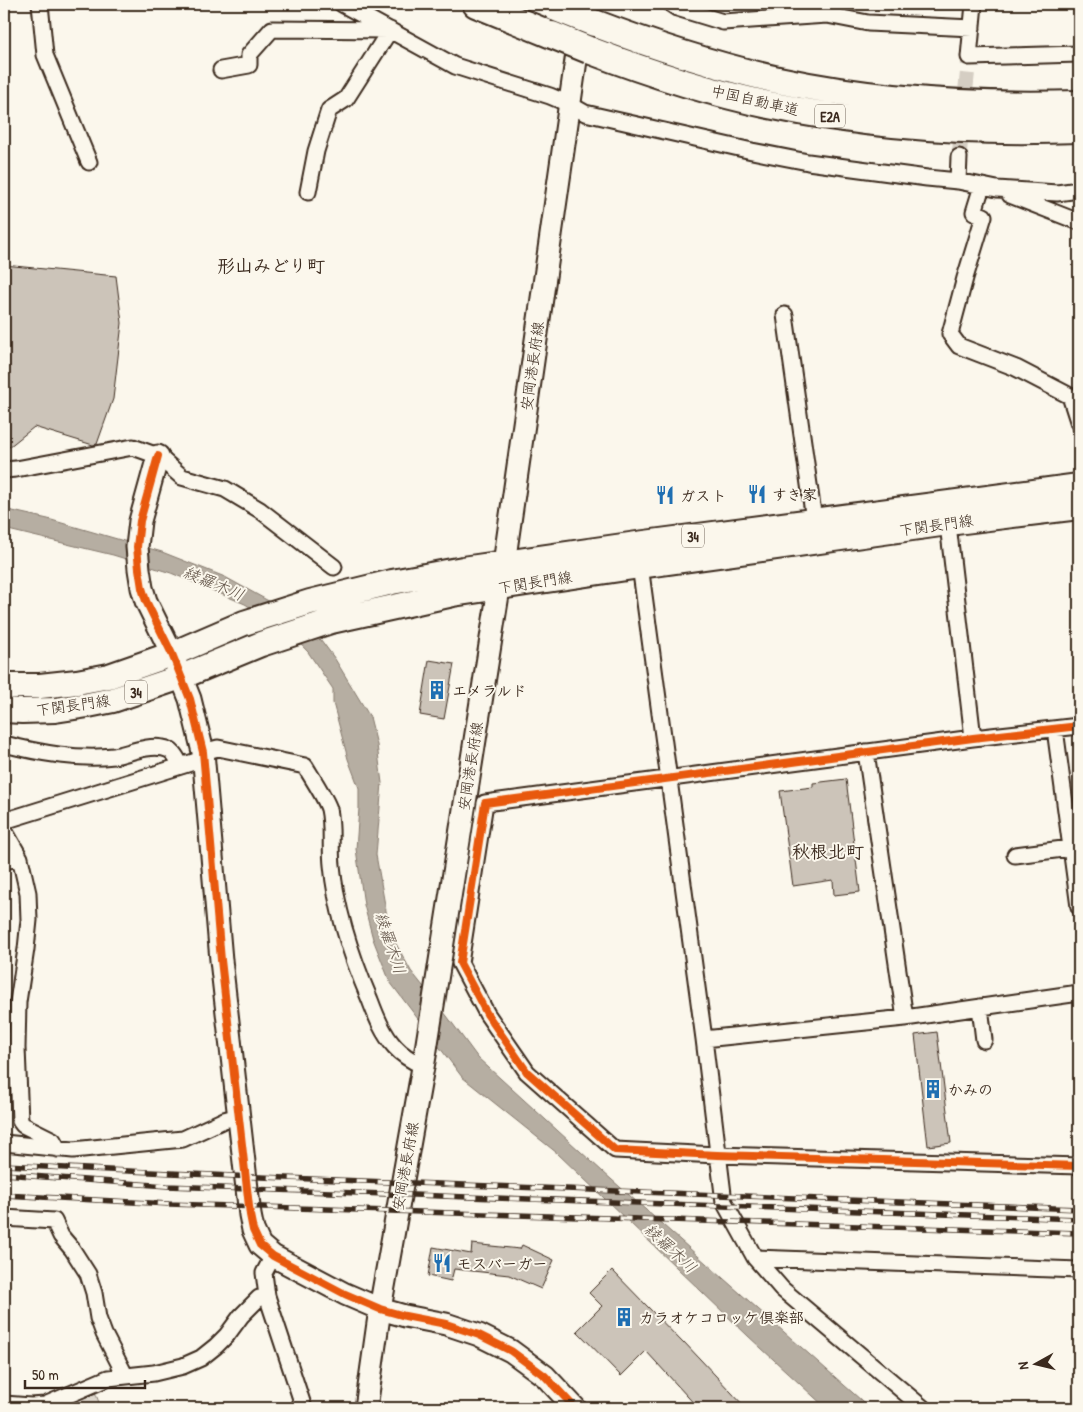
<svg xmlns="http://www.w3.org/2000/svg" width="1083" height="1412" viewBox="0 0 1083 1412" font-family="'Patrick Hand','Klee One',sans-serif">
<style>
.green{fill:#dfd9ce;stroke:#8d8276}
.water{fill:#b6aea2;stroke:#85796d}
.building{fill:#ccc4b9;stroke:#3b2a1e}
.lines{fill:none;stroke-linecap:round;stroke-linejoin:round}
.street-tunnel{stroke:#d5cec3;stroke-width:15;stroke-dasharray:15 8;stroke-linecap:butt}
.street-casing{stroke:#3b2a1e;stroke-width:19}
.secondary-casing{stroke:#3b2a1e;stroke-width:25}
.primary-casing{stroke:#3b2a1e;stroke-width:28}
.highway-casing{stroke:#3b2a1e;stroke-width:30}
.street{stroke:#fbf7ec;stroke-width:15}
.secondary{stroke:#fbf7ec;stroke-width:21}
.primary{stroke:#fbf7ec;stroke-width:24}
.highway{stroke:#fbf7ec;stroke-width:26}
.rail-casing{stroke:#3b2a1e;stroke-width:5.5}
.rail{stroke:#fbf7ec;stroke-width:4;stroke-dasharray:11;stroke-linecap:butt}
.highway-bridge-casing{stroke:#3b2a1e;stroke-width:30;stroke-linecap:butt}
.highway-bridge{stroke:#fbf7ec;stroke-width:26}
.cycleway-casing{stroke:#fbf7ec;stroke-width:11}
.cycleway{stroke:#e8590c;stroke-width:8}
.labels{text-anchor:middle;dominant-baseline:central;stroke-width:4;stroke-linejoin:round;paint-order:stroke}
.shield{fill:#fbf7ec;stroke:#75685c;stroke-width:1}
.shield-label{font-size:14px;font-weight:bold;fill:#3b2a1e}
.street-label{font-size:15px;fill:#3b2a1e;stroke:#fbf7ec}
.poi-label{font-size:15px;font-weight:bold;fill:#3b2a1e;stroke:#fbf7ec;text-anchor:start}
.water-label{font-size:16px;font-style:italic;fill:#605246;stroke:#fbf7ec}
.quarter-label{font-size:18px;font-weight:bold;fill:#3b2a1e;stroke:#fbf7ec}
</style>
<rect width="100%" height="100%" fill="#fbf7ec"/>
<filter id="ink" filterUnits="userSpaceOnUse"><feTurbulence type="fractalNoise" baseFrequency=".02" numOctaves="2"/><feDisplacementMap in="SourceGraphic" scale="10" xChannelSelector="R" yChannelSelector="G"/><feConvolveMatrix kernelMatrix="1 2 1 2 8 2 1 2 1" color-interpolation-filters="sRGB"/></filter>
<g filter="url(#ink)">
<path class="green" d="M 94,1389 L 101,1408 L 50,1408 Z"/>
<path class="water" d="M 4,509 L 48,519 L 162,552 L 225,577 L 294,615 L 318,636 L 335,659 L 370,717 L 377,745 L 382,783 L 376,855 L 390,933 L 411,971 L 447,1016 L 478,1058 L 603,1172 L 870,1408 L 826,1408 L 748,1336 L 557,1153 L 462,1077 L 390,982 L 373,939 L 364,905 L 356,849 L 359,808 L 359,788 L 348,759 L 333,703 L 333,689 L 308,652 L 287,630 L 245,604 L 171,573 L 113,555 L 4,529 Z"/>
<path class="building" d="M 4,265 L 116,276 L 122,323 L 113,399 L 97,444 L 93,445 L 34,427 L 4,451 Z
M 429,660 L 454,664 L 444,719 L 420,715 Z
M 846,779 L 860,892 L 834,895 L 833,880 L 793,886 L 780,791 L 813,787 L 813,783 Z
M 937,1032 L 951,1143 L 928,1146 L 915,1035 Z
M 472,1244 L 520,1249 L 522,1245 L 554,1260 L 541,1289 L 509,1275 L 454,1269 L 451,1281 L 428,1276 L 433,1247 L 471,1254 Z
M 612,1270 L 683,1343 L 684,1342 L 746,1408 L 698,1408 L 646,1351 L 621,1376 L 577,1331 L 602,1306 L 589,1293 Z"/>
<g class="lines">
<path class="street-tunnel" d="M 959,157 L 969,57"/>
<g class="street-casing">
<path id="street" d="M 40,4 L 45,55 L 89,162
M 342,4 L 455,66 L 550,96 L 569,104 L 585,113 L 752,151 L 808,162 L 927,178 L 958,181 L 997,189 L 1057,193 L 1079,190
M 671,4 L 677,8 L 723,22 L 827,15 L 868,23 L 972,28
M 974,4 L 969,57 L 1079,54
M 221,70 L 249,65 L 249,55 L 272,29 L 389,30
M 958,181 L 959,157
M 982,186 L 974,212 L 984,216 L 965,278 L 950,334 L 959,346 L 1016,368 L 1070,396 L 1079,424
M 308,192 L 316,151 L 329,110 L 346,99 L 390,30
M 1010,195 L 1079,222
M 785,315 L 814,520
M 4,470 L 16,469 L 133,447 L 158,456 L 182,477 L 225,489 L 260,510 L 334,567
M 947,516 L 973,738
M 639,558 L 704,1039 L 724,1202 L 755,1258 L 782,1289 L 923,1408
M 1079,726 L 973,738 L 485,803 L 460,963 L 487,1014 L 527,1072 L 615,1150 L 717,1155 L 1079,1166
M 1055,729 L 1079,907
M 4,744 C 40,753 77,760 114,756 C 130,753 147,745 163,748 C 173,749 177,758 181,766 L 203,759
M 203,752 L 218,748 L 305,766 C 311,776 326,799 329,809 C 333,827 330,847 332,865 C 336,912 352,958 370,1000 C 376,1016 383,1034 395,1047 C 403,1056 412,1061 423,1066
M 866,752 L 905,1018
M 4,821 L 181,766
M 4,830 L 20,858 L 28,893 L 29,920 L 26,949 L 18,1002 L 17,1048 L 20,1121 L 23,1125 L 53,1140 L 58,1149
M 1015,855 L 1071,848
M 4,861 L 20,858
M 980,1007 L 984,1040
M 704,1039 L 905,1018 L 1079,993
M 4,1143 L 73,1150 L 183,1139 L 224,1120 L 239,1116
M 4,1218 L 54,1221 L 61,1236 L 72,1249 L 88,1274 L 94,1293 L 98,1318 L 104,1334 L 123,1371 L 124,1376
M 273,1256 L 264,1273 L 267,1296 L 304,1408
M 755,1258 L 1079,1270
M 4,1404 L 31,1406 L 45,1405 L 108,1378 L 154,1373 L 183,1366 L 201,1358 L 216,1346 L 227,1335 L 241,1316 L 259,1298 L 267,1296"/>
</g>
<g class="secondary-casing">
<path id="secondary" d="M 158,456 L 140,521 L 137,547 L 139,569 L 142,588 L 146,601 L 172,654 L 190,699 L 203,752 L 221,960 L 250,1215 L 253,1230 L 260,1245 L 273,1256 L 345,1294 L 380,1309 L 405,1316 L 446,1324 L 479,1335 L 511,1351 L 545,1376 L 575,1408
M 366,1408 L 380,1309 L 425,1056 L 499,588 L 504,564 L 584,4"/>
</g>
<g class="primary-casing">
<path id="primary" d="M 4,686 L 40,686 L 77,682 L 109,676 L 172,654 L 244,623 L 310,602 L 392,582 L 463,569 L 637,544 L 1079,486
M 4,710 L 22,711 L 55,710 L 88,705 L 113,700 L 181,677 L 261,644 L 331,621 L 453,594 L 640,566 L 948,523 L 1079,507"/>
</g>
<g class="highway-casing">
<path id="highway" d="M 476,4 L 552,35
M 594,23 C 654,46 716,66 778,80 C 876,101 980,107 1079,104
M 589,50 C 649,73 711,93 774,106 C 875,127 977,133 1079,129"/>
</g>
<use href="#street" class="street"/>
<use href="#secondary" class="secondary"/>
<use href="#primary" class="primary"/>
<use href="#highway" class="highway"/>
<g class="rail-casing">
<path id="rail" d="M 4,1165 L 233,1176 L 1079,1209
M 4,1174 L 167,1186 L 1079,1219
M 4,1195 L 169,1204 L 1079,1233"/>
</g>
<use href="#rail" class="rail"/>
<g class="highway-bridge-casing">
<path id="highway-bridge" d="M 556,8 L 594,23
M 552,35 L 589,50"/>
</g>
<use href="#highway-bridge" class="highway-bridge"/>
<g class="cycleway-casing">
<path id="cycleway" d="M 158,456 L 140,521 L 137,547 L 139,569 L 142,588 L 146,601 L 172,654 L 190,699 L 203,752 L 221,960 L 250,1215 L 253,1230 L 260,1245 L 273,1256 L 345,1294 L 380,1309 L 405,1316 L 446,1324 L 479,1335 L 511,1351 L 545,1376 L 575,1408
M 1079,726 L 973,738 L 485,803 L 460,963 L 487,1014 L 527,1072 L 615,1150 L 717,1155 L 1079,1166"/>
</g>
<use href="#cycleway" class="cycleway"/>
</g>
</g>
<defs>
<g id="restaurant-bare" transform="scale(1.5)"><path d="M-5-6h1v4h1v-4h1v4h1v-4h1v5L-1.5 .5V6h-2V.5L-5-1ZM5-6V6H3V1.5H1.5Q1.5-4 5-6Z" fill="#1f6fb2" stroke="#fbf7ec" stroke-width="2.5" paint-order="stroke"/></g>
<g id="building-bare" transform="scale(1.5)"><path d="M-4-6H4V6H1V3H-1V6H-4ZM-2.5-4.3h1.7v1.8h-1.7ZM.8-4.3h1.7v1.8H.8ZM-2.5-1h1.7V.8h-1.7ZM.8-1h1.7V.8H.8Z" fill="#1f6fb2" stroke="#fbf7ec" stroke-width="2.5" paint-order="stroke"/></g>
</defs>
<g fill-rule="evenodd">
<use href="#restaurant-bare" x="757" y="494"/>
<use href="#restaurant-bare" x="665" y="495"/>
<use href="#building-bare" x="437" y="690"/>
<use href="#building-bare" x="933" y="1089"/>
<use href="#restaurant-bare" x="442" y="1263"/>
<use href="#building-bare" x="624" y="1317"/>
</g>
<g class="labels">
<g class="shield">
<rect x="815" y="104.5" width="30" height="23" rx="4"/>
<rect x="682" y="524.5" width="22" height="23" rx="4"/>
<rect x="125" y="680.5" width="22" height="23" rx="4"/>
</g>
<g class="shield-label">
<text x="830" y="116">E2A</text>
<text x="693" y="536">34</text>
<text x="136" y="692">34</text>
</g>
<g class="street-label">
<text transform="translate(755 100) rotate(13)">中国自動車道</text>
<text transform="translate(532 366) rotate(-82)">安岡港長府線</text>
<text transform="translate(936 525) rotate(-8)">下関長門線</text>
<text transform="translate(535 582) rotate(-9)">下関長門線</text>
<text transform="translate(73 705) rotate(-8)">下関長門線</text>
<text transform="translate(470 766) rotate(-81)">安岡港長府線</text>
<text transform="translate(405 1166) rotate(-80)">安岡港長府線</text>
</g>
<g class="poi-label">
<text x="772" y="494">すき家</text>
<text x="680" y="495">ガスト</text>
<text x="452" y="690">エメラルド</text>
<text x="948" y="1089">かみの</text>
<text x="457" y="1263">モスバーガー</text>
<text x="639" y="1317">カラオケコロッケ倶楽部</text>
</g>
<g class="water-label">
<text transform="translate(214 583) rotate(23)">綾羅木川</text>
<text transform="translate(391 943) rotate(72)">綾羅木川</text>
<text transform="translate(671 1248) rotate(43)">綾羅木川</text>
</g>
<g class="quarter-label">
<text x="271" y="265">形山みどり町</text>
<text x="828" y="851">秋根北町</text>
</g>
</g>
<rect width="1083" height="1412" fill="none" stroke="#fbf7ec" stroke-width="20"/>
<rect x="10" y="10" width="1063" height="1392" fill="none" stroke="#3b2a1e" stroke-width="2" filter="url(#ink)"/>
<g transform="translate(1036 1364) rotate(262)" stroke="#fbf7ec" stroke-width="4" paint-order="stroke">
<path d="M0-4L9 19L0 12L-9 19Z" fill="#3b2a1e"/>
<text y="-8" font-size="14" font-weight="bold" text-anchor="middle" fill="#3b2a1e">N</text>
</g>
<path d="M25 1380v8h120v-8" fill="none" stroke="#3b2a1e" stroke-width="2.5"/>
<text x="32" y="1380" font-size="15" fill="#3b2a1e" stroke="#fbf7ec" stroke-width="4" paint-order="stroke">50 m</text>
</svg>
